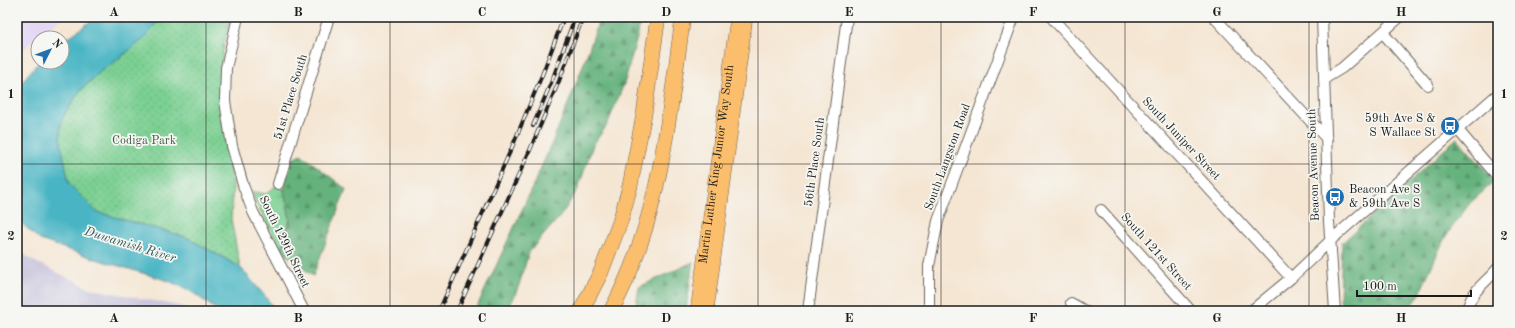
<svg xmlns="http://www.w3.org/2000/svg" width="1515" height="328" viewBox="0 0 1515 328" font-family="'Old Standard TT',serif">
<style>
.built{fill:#e1d4f4}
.industrial{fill:#c5c0db}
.grass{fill:url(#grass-tufts);stroke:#4c7658}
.forest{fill:url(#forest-firs);stroke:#40674c}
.park{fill:url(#park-dots);stroke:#4c7658}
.water{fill:#48b5c4;stroke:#326870}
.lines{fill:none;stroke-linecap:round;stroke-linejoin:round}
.minor-casing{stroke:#68635c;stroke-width:12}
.major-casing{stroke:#68635c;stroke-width:14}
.highway-casing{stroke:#68635c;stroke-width:16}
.minor{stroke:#fff;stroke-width:10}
.major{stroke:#fabe6d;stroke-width:13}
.highway{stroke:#fabe6d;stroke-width:15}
.rail-casing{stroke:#1c1c1c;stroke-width:4}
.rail{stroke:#f6f6f2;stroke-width:2.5;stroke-dasharray:8;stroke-linecap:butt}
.grid{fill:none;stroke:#1c1c1c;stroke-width:1;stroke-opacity:0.55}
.labels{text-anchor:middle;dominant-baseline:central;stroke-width:3.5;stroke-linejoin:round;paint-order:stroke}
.street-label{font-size:12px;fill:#1c1c1c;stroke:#f6f6f2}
.poi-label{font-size:12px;fill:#1c1c1c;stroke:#f6f6f2;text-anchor:end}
.park-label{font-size:12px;fill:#3e5b46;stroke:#f6f6f2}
.water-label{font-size:13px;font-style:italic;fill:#2e595f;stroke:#f6f6f2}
.neatline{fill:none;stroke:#1c1c1c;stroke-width:1.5}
.grid-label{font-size:13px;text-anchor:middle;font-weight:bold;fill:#1c1c1c}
</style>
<defs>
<pattern id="grass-tufts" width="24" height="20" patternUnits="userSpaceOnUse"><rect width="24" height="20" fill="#7cd093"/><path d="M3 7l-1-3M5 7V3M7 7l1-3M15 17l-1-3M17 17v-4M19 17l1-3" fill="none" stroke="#6bb27e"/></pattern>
<pattern id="forest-firs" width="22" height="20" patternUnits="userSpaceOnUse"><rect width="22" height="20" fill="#65b27d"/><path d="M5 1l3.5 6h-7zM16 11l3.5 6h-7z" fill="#529066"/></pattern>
<pattern id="park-dots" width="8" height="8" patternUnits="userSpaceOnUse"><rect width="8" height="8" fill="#7cd093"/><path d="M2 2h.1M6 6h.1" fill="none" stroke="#6bb27e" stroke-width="1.8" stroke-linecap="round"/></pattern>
</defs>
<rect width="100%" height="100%" fill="#f6f6f2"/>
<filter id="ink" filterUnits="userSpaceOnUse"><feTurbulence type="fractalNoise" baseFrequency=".025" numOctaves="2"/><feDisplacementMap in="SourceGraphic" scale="8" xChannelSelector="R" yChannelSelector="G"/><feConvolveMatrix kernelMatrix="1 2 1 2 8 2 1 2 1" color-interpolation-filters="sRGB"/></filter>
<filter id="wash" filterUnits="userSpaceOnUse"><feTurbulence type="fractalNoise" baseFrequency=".012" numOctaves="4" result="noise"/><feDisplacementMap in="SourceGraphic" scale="16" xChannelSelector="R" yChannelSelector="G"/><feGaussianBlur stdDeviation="0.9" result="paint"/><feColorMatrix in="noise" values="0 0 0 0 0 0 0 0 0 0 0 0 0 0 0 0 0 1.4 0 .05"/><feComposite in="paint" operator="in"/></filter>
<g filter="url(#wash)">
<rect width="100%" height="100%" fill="#f5e6d3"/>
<path class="built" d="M 17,17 L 63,17 L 26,47 L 17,59 Z"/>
<path class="industrial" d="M 17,249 L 32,260 L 89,288 L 184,307 L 189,311 L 17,311 Z"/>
<path class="grass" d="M 277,185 L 284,190 L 290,219 L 282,251 L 256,203 L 252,191 L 266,194 Z"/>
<path class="forest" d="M 600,17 L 640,17 L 638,34 L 624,84 L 607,125 L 593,145 L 578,189 L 562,214 L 529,252 L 519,285 L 508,311 L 475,311 C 520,214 567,118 600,17 Z
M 1457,138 L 1495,181 L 1470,203 L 1445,237 L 1417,299 L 1403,311 L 1343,311 L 1340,300 L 1342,243 Z
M 301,154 L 346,189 L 313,276 L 282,251 L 290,219 L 284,190 L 291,160 Z
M 693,262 L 686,311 L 635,311 L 639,287 Z"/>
<path class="park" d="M 161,17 L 231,17 L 224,43 L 219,87 L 224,131 L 233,185 L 231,219 L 240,267 L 186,237 L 97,212 L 69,184 L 60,138 L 61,123 L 64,115 L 80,91 L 101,71 L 113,63 L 145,38 Z"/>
<path class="water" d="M 94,17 L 161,17 L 145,38 L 113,63 L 101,71 L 80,91 L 64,115 L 61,123 L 60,138 L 69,184 L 97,212 L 186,237 L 240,267 L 265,296 L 276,311 L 218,311 L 192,292 L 169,281 L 99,260 L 40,240 L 18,220 L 17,89 L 29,73 L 39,62 L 62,62 L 62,42 L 91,21 Z"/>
</g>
<g filter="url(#ink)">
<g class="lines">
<g class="minor-casing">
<path id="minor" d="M 238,17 L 226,68 L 225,101 L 232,146 L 243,185 L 253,212 L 304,311
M 1051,17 L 1291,278
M 1214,17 L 1327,139
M 1322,17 L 1329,221 L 1335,311
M 1383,33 L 1428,85
M 1324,79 L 1342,68 L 1400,17
M 1458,130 L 1498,177
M 278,184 L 329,17
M 1101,210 L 1191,311
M 1071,303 L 1085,311
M 808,311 L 847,17
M 929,311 L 929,266 L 938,221 L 1014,17
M 1251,311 L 1291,278 L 1331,240 L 1498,94
M 1467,311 C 1471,290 1486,283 1498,268"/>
</g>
<g class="major-casing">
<g id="major">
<path id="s1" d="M 697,311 L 737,17"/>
<path d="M 707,311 L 746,17"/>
</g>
</g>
<g class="highway-casing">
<path id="highway" d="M 581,311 L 601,272 L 620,222 L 630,186 L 644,114 L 658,17
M 611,311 C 660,222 669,116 683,17"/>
</g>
<use href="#minor" class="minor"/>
<use href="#major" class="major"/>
<use href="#highway" class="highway"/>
<g class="rail-casing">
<path id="rail" d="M 533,126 L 553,78 L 575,17
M 439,311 L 513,145 L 542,75 L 564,17
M 457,311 L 530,150 L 559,81 L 583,17"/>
</g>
<use href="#rail" class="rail"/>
</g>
</g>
<path class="grid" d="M 206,17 L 206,311M 390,17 L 390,311M 574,17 L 574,311M 758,17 L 758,311M 941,17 L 941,311M 1125,17 L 1125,311M 1309,17 L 1309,311M 17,164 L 1498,164"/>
<defs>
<g id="bus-disc" transform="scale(1)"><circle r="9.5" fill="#1f6fb2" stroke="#f6f6f2"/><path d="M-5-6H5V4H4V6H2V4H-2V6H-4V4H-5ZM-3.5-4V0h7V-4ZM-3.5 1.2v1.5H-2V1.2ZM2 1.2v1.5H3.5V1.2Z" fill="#fff"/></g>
</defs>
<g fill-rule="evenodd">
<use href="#bus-disc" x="1450" y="126"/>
<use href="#bus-disc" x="1335" y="197"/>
</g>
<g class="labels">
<g class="street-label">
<text transform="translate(291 97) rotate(-73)">51st Place South</text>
<text transform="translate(1181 139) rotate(47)">South Juniper Street</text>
<text transform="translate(948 157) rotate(-70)">South Langston Road</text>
<text transform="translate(815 162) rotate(-82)">56th Place South</text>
<text stroke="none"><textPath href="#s1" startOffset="148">Martin Luther King Junior Way South</textPath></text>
<text transform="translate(1314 165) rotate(-92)">Beacon Avenue South</text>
<text transform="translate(284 242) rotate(64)">South 129th Street</text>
<text transform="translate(1156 252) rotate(48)">South 121st Street</text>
</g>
<g class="poi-label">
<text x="1436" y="119">59th Ave S &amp;<tspan x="1436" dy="14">S Wallace St</tspan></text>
<text x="1349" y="190" text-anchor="start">Beacon Ave S<tspan x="1349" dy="14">&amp; 59th Ave S</tspan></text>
</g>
<g class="park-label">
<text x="144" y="141">Codiga Park</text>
</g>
<g class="water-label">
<text transform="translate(130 245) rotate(17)">Duwamish River</text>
</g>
</g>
<rect width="1515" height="328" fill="none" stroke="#f6f6f2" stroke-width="44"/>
<g transform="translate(50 50) rotate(48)"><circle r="19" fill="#f6f6f2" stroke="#9f9f9c"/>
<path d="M0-3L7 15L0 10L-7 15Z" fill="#1f6fb2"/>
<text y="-6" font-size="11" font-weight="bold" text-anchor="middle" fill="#1c1c1c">N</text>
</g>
<path d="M1357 290v6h114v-6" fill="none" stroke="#1c1c1c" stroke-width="2"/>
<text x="1363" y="290" font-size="12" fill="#1c1c1c" stroke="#f6f6f2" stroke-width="3" paint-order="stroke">100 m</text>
<rect x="22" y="22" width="1471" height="284" class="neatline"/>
<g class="grid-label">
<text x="114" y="16">A</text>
<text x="298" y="16">B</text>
<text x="482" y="16">C</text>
<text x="666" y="16">D</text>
<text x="849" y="16">E</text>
<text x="1033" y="16">F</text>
<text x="1217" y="16">G</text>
<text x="1401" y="16">H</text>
<text x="11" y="98">1</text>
<text x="1504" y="98">1</text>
<text x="11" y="240">2</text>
<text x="1504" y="240">2</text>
<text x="114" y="322">A</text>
<text x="298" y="322">B</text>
<text x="482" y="322">C</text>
<text x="666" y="322">D</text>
<text x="849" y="322">E</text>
<text x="1033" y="322">F</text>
<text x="1217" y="322">G</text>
<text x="1401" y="322">H</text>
</g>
</svg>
